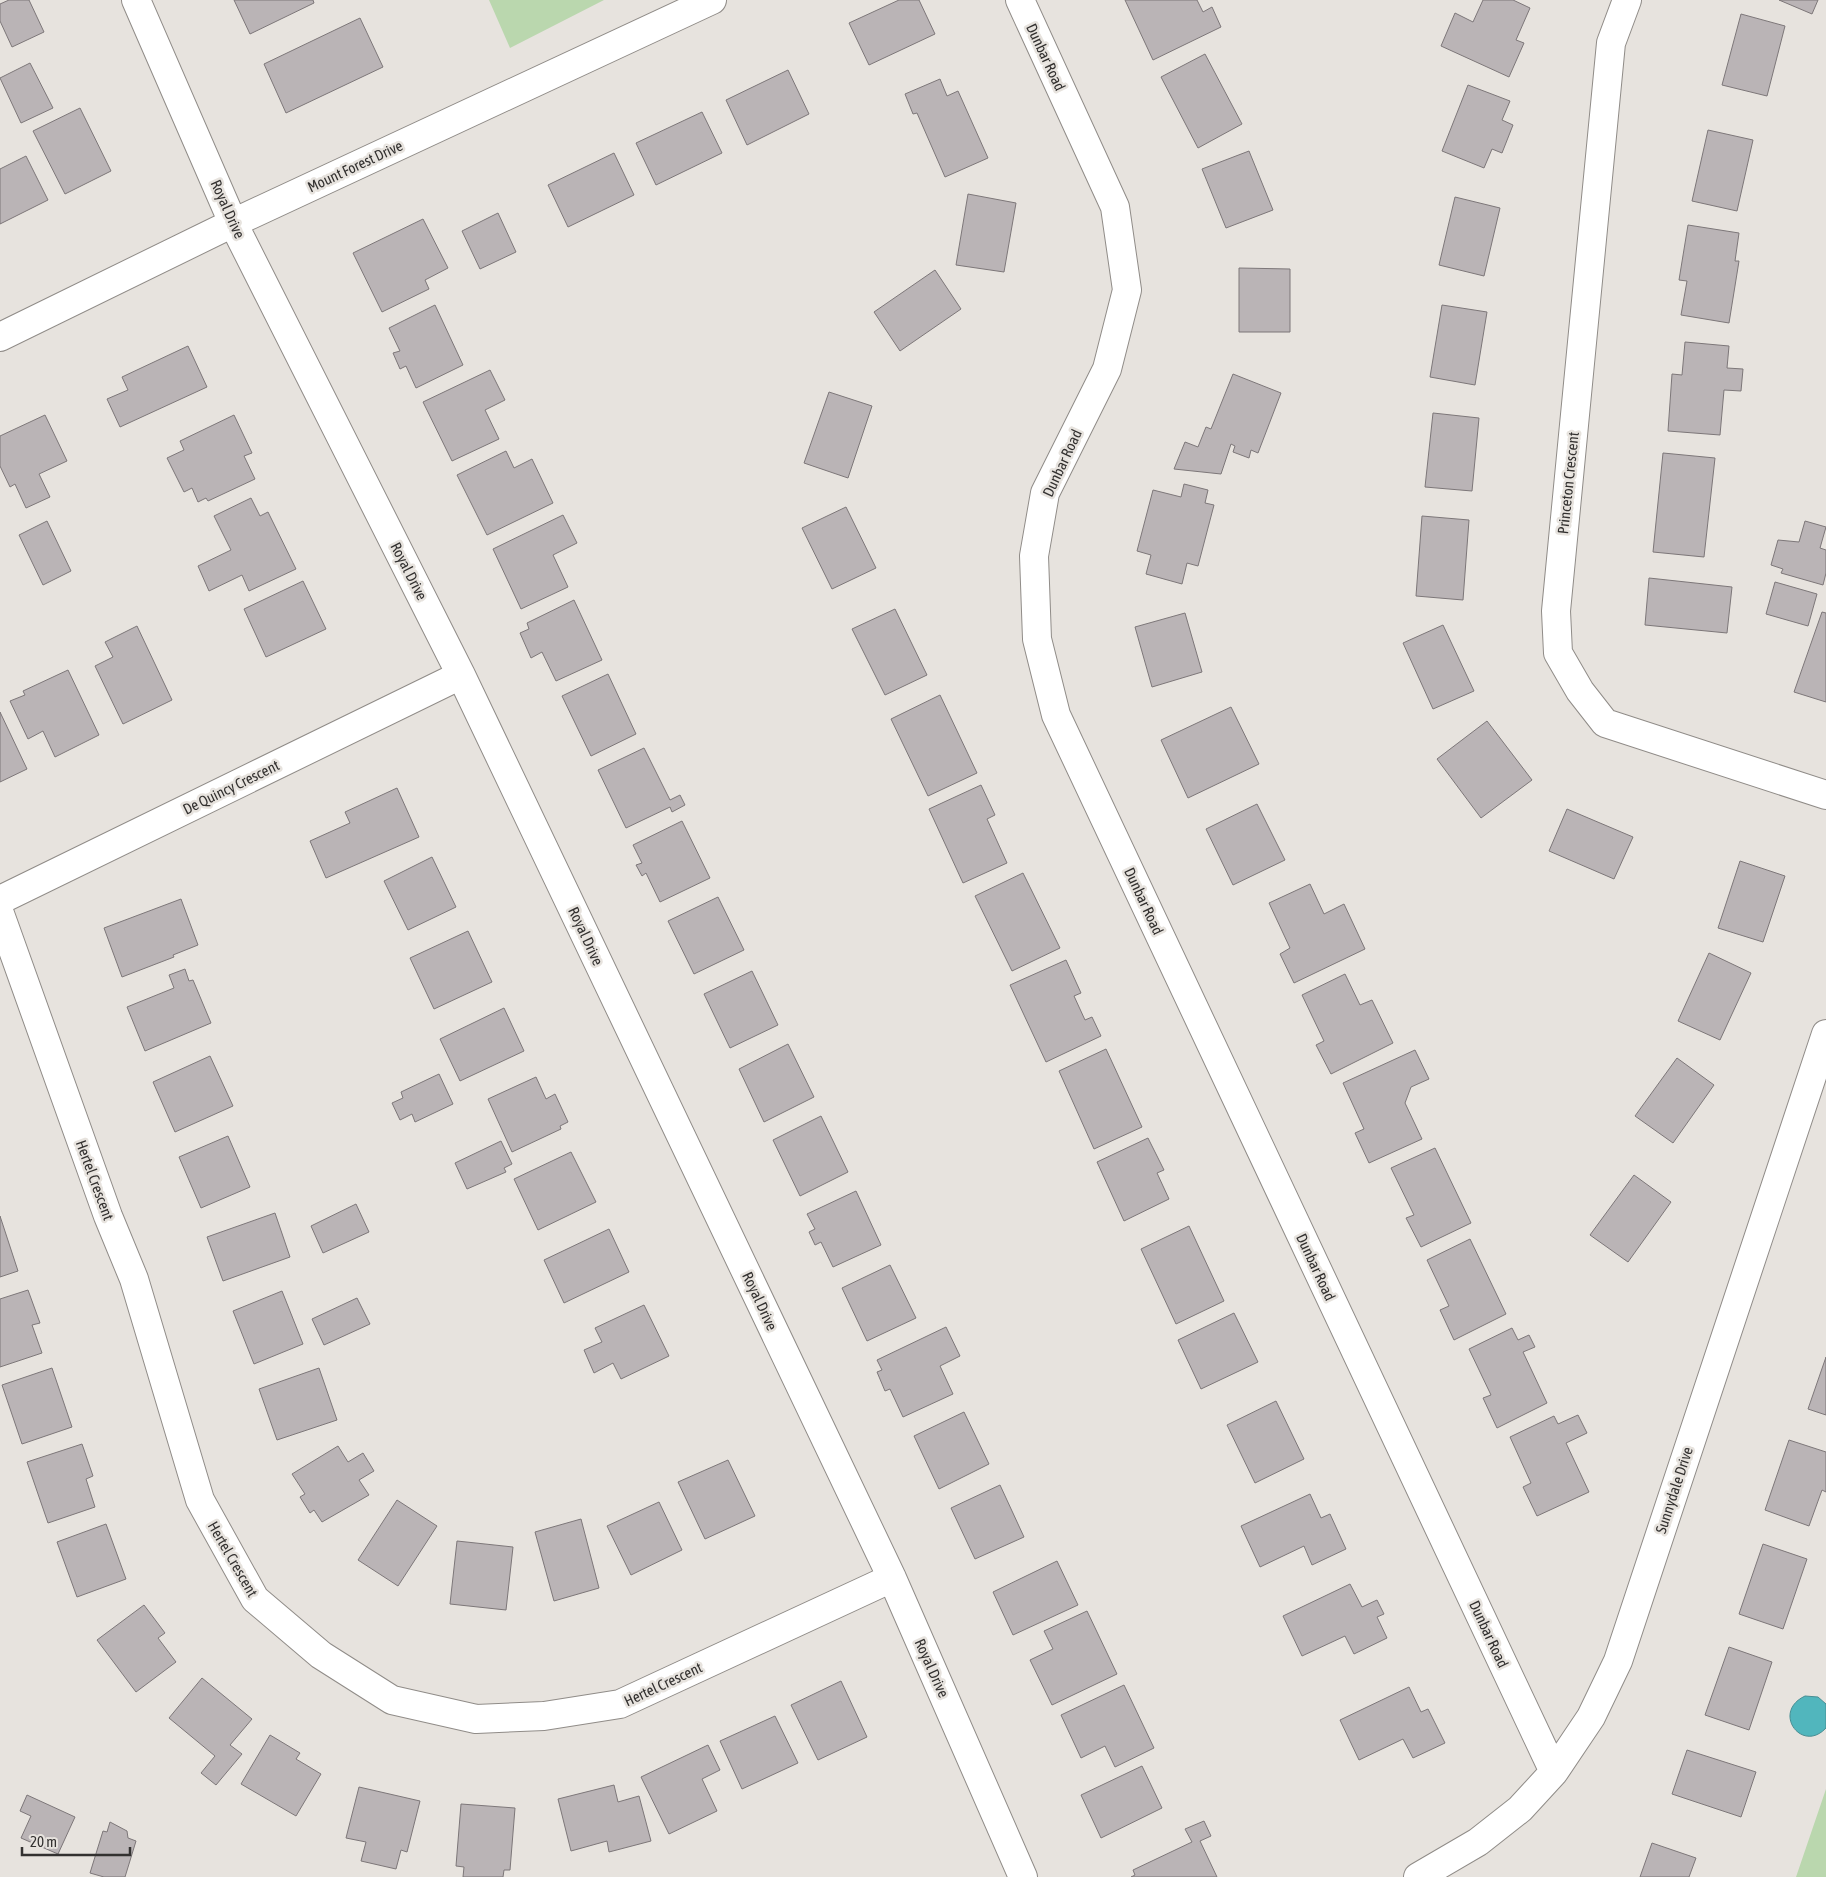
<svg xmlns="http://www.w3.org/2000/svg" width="1826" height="1877" viewBox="0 0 1826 1877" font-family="'Asap Condensed',sans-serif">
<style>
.green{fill:#bad7ae}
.water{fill:#51b6bd;stroke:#488e93}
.building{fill:#bab4b6;stroke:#7d7779}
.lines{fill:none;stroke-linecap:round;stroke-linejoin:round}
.street-casing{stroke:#908c88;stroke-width:30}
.street{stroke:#fff;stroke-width:28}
.labels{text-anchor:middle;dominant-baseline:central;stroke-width:5;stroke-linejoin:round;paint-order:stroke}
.street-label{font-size:15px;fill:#333130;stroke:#e7e3de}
</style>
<rect width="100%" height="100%" fill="#e7e3de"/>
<path class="green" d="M 489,0 L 604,0 L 510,48 Z
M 1826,1789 L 1826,1877 L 1796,1877 Z"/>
<path class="water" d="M 1805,1696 L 1818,1697 L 1826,1704 L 1826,1728 C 1802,1754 1771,1712 1805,1696 Z"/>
<path class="building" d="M 9,0 L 29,0 L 44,32 L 12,47 L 0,21 L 0,4 Z
M 234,0 L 313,0 L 314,3 L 250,34 Z
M 899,0 L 919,0 L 935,34 L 869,65 L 849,23 Z
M 1125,0 L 1197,0 L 1203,12 L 1212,7 L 1221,27 L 1153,60 Z
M 1483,0 L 1513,0 L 1530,8 L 1516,40 L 1524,43 L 1509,77 L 1441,46 L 1455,13 L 1473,22 Z
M 1779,0 L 1818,0 L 1812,14 Z
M 1741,14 L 1785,26 L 1767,96 L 1722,85 Z
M 360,18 L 383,67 L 286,113 L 264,64 Z
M 1205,54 L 1242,124 L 1198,148 L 1161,77 Z
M 30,63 L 53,108 L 21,123 L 0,78 Z
M 788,70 L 809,114 L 747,145 L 726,100 Z
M 940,79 L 947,96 L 958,91 L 988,158 L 945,177 L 917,113 L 913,114 L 905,94 Z
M 1468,85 L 1510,101 L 1502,120 L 1513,125 L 1502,153 L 1492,149 L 1484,168 L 1442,151 Z
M 80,108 L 111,171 L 65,194 L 33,131 Z
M 702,112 L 722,153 L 656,185 L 636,143 Z
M 1708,130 L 1753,140 L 1737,211 L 1692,201 Z
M 1249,151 L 1273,210 L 1226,228 L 1202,169 Z
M 614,153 L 634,195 L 568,227 L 548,185 Z
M 26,156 L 48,200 L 0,224 L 0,169 Z
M 968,194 L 1016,203 L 1004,272 L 956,265 Z
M 1455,197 L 1500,208 L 1484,276 L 1439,265 Z
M 498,213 L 516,252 L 480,269 L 462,231 Z
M 423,219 L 448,268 L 425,280 L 429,289 L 382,312 L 353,253 Z
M 1688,225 L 1739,233 L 1735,261 L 1739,261 L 1729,323 L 1681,315 L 1687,281 L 1679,280 Z
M 1239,268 L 1290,269 L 1290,332 L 1239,332 Z
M 935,270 L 961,309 L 900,351 L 874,312 Z
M 435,305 L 463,365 L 416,388 L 406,366 L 400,369 L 393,353 L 400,351 L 389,328 Z
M 1442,305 L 1487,312 L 1475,385 L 1430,377 Z
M 1685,342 L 1729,346 L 1727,368 L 1743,369 L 1741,391 L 1724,390 L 1720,435 L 1668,431 L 1672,374 L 1682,375 Z
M 188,346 L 207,387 L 120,427 L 107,399 L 128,390 L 122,377 Z
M 490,370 L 505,400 L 485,410 L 499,439 L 452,461 L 423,402 Z
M 1233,374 L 1281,393 L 1258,453 L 1251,450 L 1249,458 L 1233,452 L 1235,446 L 1231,444 L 1221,474 L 1174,469 L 1185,442 L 1198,447 L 1206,427 L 1211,429 Z
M 829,392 L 872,406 L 848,478 L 804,463 Z
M 1433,413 L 1479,418 L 1472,491 L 1425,487 Z
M 45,415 L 67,461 L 39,474 L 50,497 L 26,508 L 15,484 L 10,487 L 0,466 L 0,436 Z
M 234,415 L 252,453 L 244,456 L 255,479 L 208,501 L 206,498 L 198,502 L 192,488 L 184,492 L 167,458 L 184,450 L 180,441 Z
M 506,451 L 514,468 L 532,459 L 553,503 L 487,535 L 457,475 Z
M 1663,453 L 1715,458 L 1704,557 L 1653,552 Z
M 1184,484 L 1208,490 L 1205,503 L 1214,505 L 1198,566 L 1187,563 L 1182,584 L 1146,574 L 1151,555 L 1137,551 L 1153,490 L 1181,497 Z
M 251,498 L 260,516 L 268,512 L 296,569 L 249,591 L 242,575 L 209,591 L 198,566 L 231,550 L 214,516 Z
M 846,507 L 876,568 L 832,589 L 802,528 Z
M 563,515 L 577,543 L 553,555 L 568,587 L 521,609 L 493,549 Z
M 1422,516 L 1469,520 L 1463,600 L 1416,596 Z
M 47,521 L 71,571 L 43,585 L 19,535 Z
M 1805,521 L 1826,527 L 1820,548 L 1826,550 L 1826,573 L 1823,585 L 1781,573 L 1783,569 L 1771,565 L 1778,540 L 1799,542 Z
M 1649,578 L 1732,587 L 1727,633 L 1645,625 Z
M 303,581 L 326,629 L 266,657 L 244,609 Z
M 1775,582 L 1817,594 L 1808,626 L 1766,614 Z
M 574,600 L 602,660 L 556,681 L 542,652 L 531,658 L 520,633 L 529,629 L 527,623 Z
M 895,609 L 927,675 L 885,695 L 852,629 Z
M 1822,612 L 1826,613 L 1826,702 L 1794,692 Z
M 1185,613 L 1202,672 L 1152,687 L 1135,627 Z
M 1443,625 L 1474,691 L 1433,709 L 1403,643 Z
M 137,626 L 172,700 L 123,724 L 95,666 L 113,657 L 105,642 Z
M 68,670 L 99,735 L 55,757 L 43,731 L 28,739 L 10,701 L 25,695 L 23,691 Z
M 608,674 L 636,734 L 591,756 L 562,696 Z
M 940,695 L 977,773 L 928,796 L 891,719 Z
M 1231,707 L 1259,764 L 1188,798 L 1161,740 Z
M 0,712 L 27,769 L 0,782 Z
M 1487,721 L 1532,780 L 1481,818 L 1437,759 Z
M 644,748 L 670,800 L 680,795 L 685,805 L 672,812 L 670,807 L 626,828 L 598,770 Z
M 981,785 L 995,815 L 987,819 L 1007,863 L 963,883 L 929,809 Z
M 397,788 L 419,837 L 326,878 L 310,841 L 350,823 L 345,812 Z
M 1257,804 L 1285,860 L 1233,885 L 1206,829 Z
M 1567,809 L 1633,837 L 1614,879 L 1549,851 Z
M 682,821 L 710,878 L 660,902 L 646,873 L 642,876 L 636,865 L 642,863 L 633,845 Z
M 432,857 L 456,907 L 408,930 L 384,881 Z
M 1740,861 L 1785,876 L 1763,942 L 1718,928 Z
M 1023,873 L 1060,948 L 1012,971 L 975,896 Z
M 1310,884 L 1324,914 L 1344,904 L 1365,949 L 1294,983 L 1280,954 L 1290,948 L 1269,903 Z
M 718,897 L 744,950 L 694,974 L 668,921 Z
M 181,899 L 198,945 L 173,955 L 174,957 L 122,977 L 104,928 Z
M 468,931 L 492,982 L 434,1009 L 410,958 Z
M 1709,953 L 1751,973 L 1720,1040 L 1678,1021 Z
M 1066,960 L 1081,993 L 1074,996 L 1085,1020 L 1092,1017 L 1101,1036 L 1046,1062 L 1010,985 Z
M 185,969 L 189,981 L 193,980 L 211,1023 L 145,1051 L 127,1007 L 174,988 L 169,975 Z
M 752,971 L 778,1025 L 730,1048 L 704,994 Z
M 1345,974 L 1360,1005 L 1372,1000 L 1393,1043 L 1331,1074 L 1316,1045 L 1324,1041 L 1302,995 Z
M 504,1008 L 524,1051 L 460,1081 L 440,1039 Z
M 788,1044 L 814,1097 L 764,1122 L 739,1069 Z
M 1106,1049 L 1142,1127 L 1094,1149 L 1059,1071 Z
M 1415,1050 L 1429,1079 L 1411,1087 L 1405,1103 L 1422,1139 L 1369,1163 L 1355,1133 L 1364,1129 L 1343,1083 Z
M 210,1056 L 233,1106 L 175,1132 L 153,1082 Z
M 1677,1058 L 1714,1085 L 1673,1143 L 1635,1116 Z
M 439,1074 L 453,1104 L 415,1122 L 412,1114 L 400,1120 L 392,1103 L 403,1098 L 401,1092 Z
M 536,1077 L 546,1099 L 555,1094 L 568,1122 L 560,1126 L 561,1129 L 512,1152 L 488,1099 Z
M 821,1116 L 848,1172 L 800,1196 L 773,1140 Z
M 228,1136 L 250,1187 L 201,1208 L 179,1157 Z
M 1148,1138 L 1164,1170 L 1157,1173 L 1169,1199 L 1124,1221 L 1097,1162 Z
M 501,1141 L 512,1164 L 504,1168 L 506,1172 L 467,1189 L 455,1163 Z
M 1435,1148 L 1471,1223 L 1421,1247 L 1406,1218 L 1414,1215 L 1391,1168 Z
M 571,1152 L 596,1202 L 538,1230 L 514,1179 Z
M 1634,1175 L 1671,1202 L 1628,1262 L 1590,1235 Z
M 856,1191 L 881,1245 L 833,1267 L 821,1242 L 815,1245 L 809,1232 L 815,1229 L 807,1214 Z
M 356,1204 L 369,1232 L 323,1253 L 311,1226 Z
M 275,1213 L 290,1257 L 223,1281 L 207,1237 Z
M 0,1216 L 18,1271 L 0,1277 Z
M 1189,1226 L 1224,1301 L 1176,1324 L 1141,1249 Z
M 609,1229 L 629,1272 L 564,1303 L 544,1260 Z
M 1470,1239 L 1506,1314 L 1454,1340 L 1440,1310 L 1449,1306 L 1427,1260 Z
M 890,1265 L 916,1318 L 867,1341 L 842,1288 Z
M 28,1290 L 40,1323 L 32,1325 L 42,1353 L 0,1367 L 0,1299 Z
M 282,1291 L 303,1344 L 254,1364 L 233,1311 Z
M 357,1298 L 370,1324 L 324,1345 L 312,1319 Z
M 644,1305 L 669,1356 L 621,1379 L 613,1363 L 594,1373 L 584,1350 L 602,1342 L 595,1328 Z
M 1234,1313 L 1258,1362 L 1201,1389 L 1178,1340 Z
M 946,1327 L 960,1356 L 940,1366 L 953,1394 L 903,1417 L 890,1389 L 885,1391 L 877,1372 L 882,1370 L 877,1360 Z
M 1512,1328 L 1518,1340 L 1529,1335 L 1535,1347 L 1523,1352 L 1547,1403 L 1497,1428 L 1483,1398 L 1491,1395 L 1469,1349 Z
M 1826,1357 L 1826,1415 L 1808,1409 Z
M 52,1368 L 72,1427 L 22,1444 L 2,1385 Z
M 319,1368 L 337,1420 L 277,1440 L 259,1389 Z
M 1276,1401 L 1304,1459 L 1255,1483 L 1227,1425 Z
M 964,1412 L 989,1464 L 939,1489 L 914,1436 Z
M 1578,1415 L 1587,1433 L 1566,1443 L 1589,1492 L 1537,1516 L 1523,1487 L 1531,1483 L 1510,1437 L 1554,1416 L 1558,1424 Z
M 1789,1440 L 1826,1452 L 1826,1492 L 1822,1490 L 1809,1526 L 1765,1510 Z
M 82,1444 L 93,1476 L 86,1479 L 95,1507 L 48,1523 L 27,1462 Z
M 338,1446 L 348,1462 L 363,1453 L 374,1471 L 359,1480 L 369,1495 L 322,1522 L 314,1510 L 310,1513 L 300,1497 L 305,1494 L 292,1474 Z
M 728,1460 L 755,1516 L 705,1539 L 678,1482 Z
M 1000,1485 L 1024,1537 L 975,1559 L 951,1508 Z
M 1310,1494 L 1321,1518 L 1330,1514 L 1346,1549 L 1312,1565 L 1304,1546 L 1260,1567 L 1241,1526 Z
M 397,1500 L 437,1526 L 398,1586 L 358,1560 Z
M 659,1502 L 682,1550 L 631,1575 L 607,1526 Z
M 581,1519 L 599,1588 L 554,1601 L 535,1532 Z
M 106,1524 L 126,1579 L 77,1597 L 57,1542 Z
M 457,1541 L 513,1547 L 506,1610 L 450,1604 Z
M 1763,1544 L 1807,1559 L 1783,1629 L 1739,1614 Z
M 1057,1561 L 1078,1605 L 1013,1635 L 993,1592 Z
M 1350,1584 L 1362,1607 L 1377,1600 L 1384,1614 L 1377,1617 L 1387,1638 L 1354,1654 L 1345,1636 L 1302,1656 L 1283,1616 Z
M 144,1605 L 165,1633 L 158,1638 L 176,1662 L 136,1692 L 97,1640 Z
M 1087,1611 L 1117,1674 L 1052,1705 L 1030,1660 L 1053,1649 L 1044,1631 Z
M 1729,1647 L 1772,1662 L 1749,1730 L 1705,1715 Z
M 202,1678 L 252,1719 L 230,1745 L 242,1754 L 216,1785 L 201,1773 L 215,1756 L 169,1718 Z
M 841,1681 L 867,1737 L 818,1760 L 791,1705 Z
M 1124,1685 L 1154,1748 L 1115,1767 L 1105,1746 L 1081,1758 L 1061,1715 Z
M 1409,1687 L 1421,1712 L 1428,1709 L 1445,1743 L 1413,1758 L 1403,1739 L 1359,1760 L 1340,1720 Z
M 775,1716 L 798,1763 L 742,1789 L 720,1741 Z
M 270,1735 L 300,1753 L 296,1759 L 321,1774 L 296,1816 L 241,1784 Z
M 708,1745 L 720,1770 L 702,1779 L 717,1811 L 669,1834 L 641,1777 Z
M 1687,1750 L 1756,1772 L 1741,1817 L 1672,1794 Z
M 1142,1766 L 1162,1808 L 1101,1838 L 1081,1795 Z
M 614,1785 L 618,1802 L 639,1796 L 651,1841 L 609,1852 L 607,1841 L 571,1851 L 558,1799 Z
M 359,1787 L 420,1801 L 407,1852 L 401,1850 L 396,1869 L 361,1861 L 366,1842 L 346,1838 Z
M 27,1795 L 75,1817 L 58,1854 L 21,1838 L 31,1816 L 20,1811 Z
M 461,1804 L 515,1808 L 510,1870 L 504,1870 L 503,1877 L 463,1877 L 464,1867 L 456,1866 Z
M 1204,1821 L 1211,1836 L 1200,1841 L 1217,1877 L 1131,1877 L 1135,1875 L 1133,1870 L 1192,1842 L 1185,1829 Z
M 110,1822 L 127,1831 L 128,1838 L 136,1841 L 125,1877 L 104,1877 L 90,1873 L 103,1831 L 107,1832 Z
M 1652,1843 L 1696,1858 L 1689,1877 L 1640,1877 Z"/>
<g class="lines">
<g class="street-casing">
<path id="street" d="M 136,0 L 233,223 L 461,675 L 892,1578 L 1023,1877
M 1020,0 L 1115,207 L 1127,290 L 1107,369 L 1045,493 L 1034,556 L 1037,639 L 1056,715 L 1554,1772
M 1627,0 L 1611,43 L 1556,611 L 1558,653 L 1580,691 L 1605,723 L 1826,795
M 0,337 L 233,223 L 712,0
M 0,900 L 461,675
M 0,914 L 108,1216 L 134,1279 L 200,1500 L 255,1599 L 321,1655 L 392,1700 L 476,1719 L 544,1716 L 620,1704 L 892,1578
M 1418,1877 L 1478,1842 L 1520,1809 L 1554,1772 L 1591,1717 L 1618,1661 L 1826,1034"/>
</g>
<use href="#street" class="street"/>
</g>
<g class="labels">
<g class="street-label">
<text transform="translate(1046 57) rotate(65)">Dunbar Road</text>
<text transform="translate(355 166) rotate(-25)">Mount Forest Drive</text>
<text transform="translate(228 209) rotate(66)">Royal Drive</text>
<text transform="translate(1062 463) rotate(-65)">Dunbar Road</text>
<text transform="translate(1568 483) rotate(-84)">Princeton Crescent</text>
<text transform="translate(409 571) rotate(63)">Royal Drive</text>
<text transform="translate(231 787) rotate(-26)">De Quincy Crescent</text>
<text transform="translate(1144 901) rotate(65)">Dunbar Road</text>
<text transform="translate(586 936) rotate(65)">Royal Drive</text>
<text transform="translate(95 1180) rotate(70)">Hertel Crescent</text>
<text transform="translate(1316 1267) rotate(65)">Dunbar Road</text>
<text transform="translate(760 1301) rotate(65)">Royal Drive</text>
<text transform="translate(1674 1490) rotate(-72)">Sunnydale Drive</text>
<text transform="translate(233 1559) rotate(60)">Hertel Crescent</text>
<text transform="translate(1489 1634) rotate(65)">Dunbar Road</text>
<text transform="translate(932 1668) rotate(66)">Royal Drive</text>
<text transform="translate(663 1684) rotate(-25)">Hertel Crescent</text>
</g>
</g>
<path d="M22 1847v8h108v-8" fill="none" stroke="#333130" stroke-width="2.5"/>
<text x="30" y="1847" font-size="15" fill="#333130" stroke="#e7e3de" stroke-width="4" paint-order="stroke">20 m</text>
</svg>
